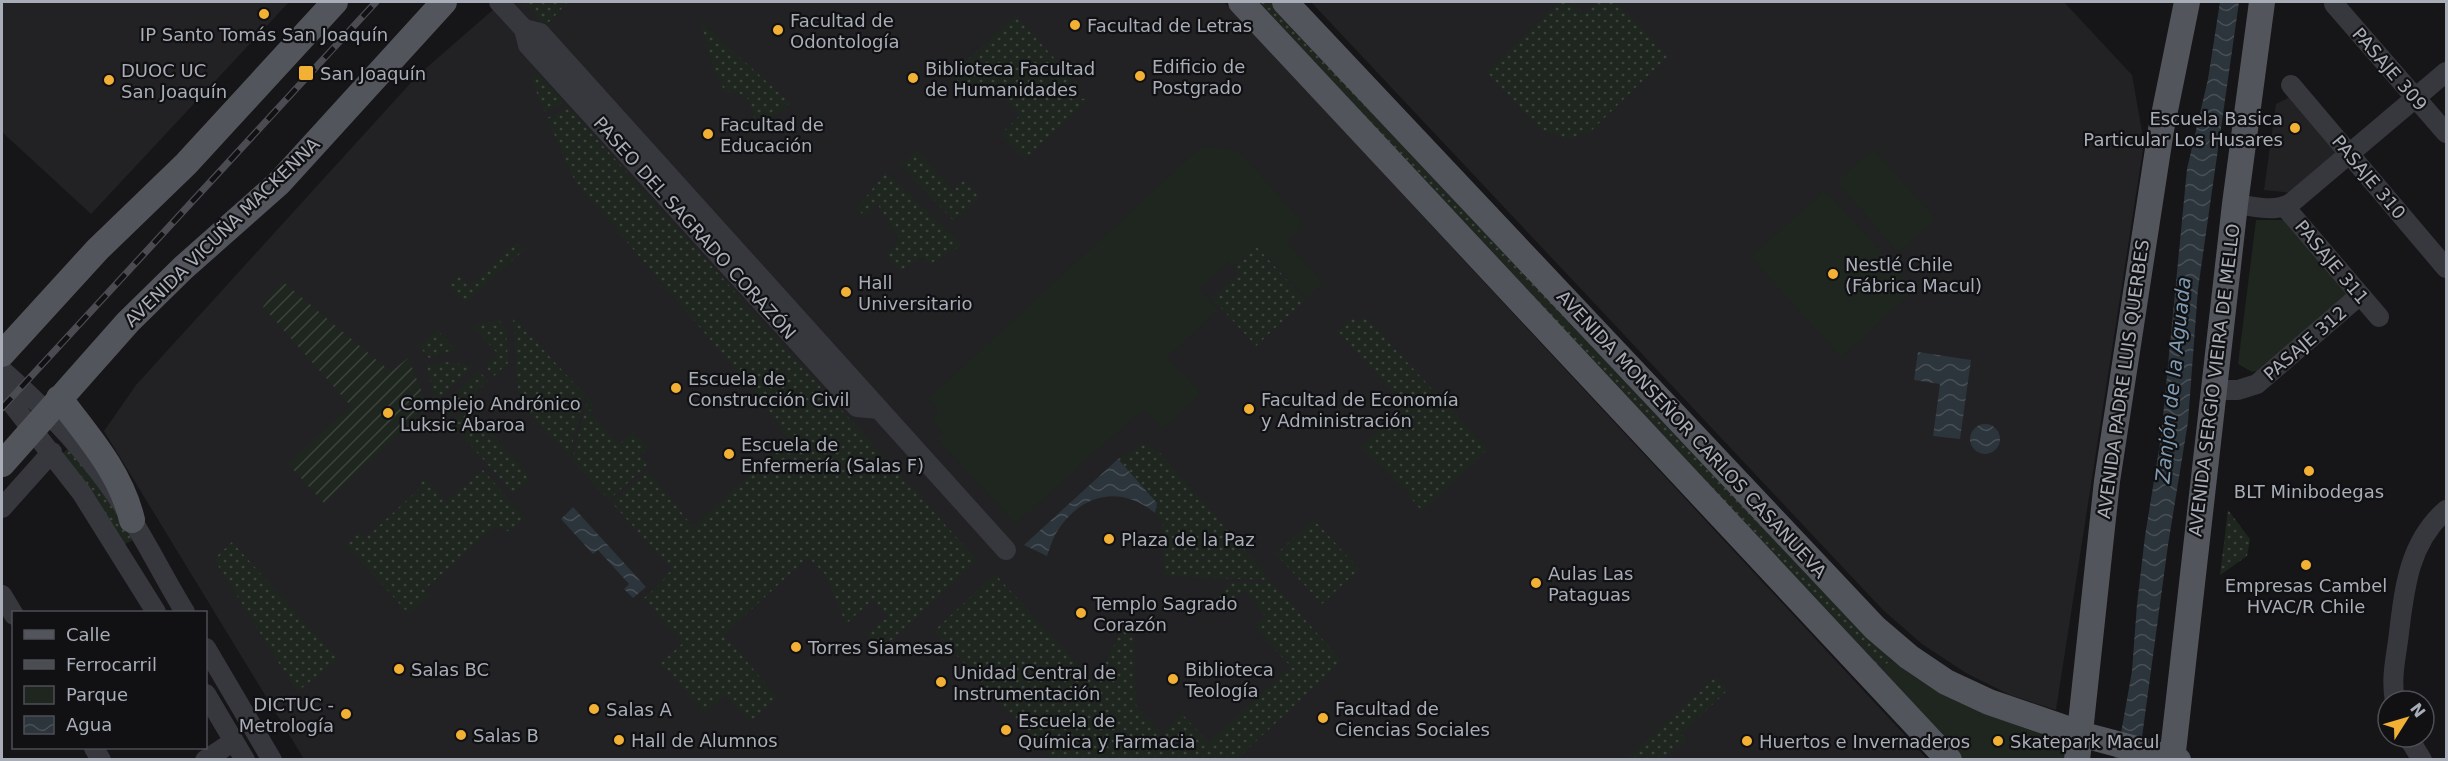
<svg xmlns="http://www.w3.org/2000/svg" width="2448" height="761" viewBox="0 0 2448 761" font-family="'DejaVu Sans',sans-serif">
<style>
.built{fill:#222225}
.grass{fill:url(#grass-dots)}
.park{fill:#1e261f}
.garden{fill:url(#garden-furrows)}
.water{fill:url(#water-waves)}
.lines{fill:none;stroke-linecap:round;stroke-linejoin:round}
.minor{stroke:#37383d;stroke-width:20}
.major{stroke:#53555c;stroke-width:26}
.rail-casing{stroke:#4a4c52;stroke-width:7}
.rail{stroke:#111113;stroke-width:4.5;stroke-dasharray:14;stroke-linecap:butt}
.poi-dot{fill:#f2b134;stroke:#111113;stroke-width:2}
.labels{text-anchor:middle;dominant-baseline:central;stroke-width:4.5;stroke-linejoin:round;paint-order:stroke}
.poi-label{font-size:18px;fill:#a8adb8;stroke:#111113;text-anchor:start}
.street-label{font-size:18px;fill:#a8adb8;stroke:#111113}
.water-label{font-size:20px;font-style:italic;fill:#7f9bb3;stroke:#111113}
</style>
<defs>
<pattern id="grass-dots" width="8" height="8" patternUnits="userSpaceOnUse" patternTransform="scale(1.5)"><rect width="8" height="8" fill="#1e261f"/><path d="M2 2h.1M6 6h.1" fill="none" stroke="#3c433d" stroke-width="1.8" stroke-linecap="round"/></pattern>
<pattern id="garden-furrows" width="10" height="10" patternUnits="userSpaceOnUse" patternTransform="scale(1.5)"><rect width="10" height="10" fill="#1e261f"/><path d="M-1 1l2-2M0 10L10 0M9 11l2-2" fill="none" stroke="#3c433d"/></pattern>
<pattern id="water-waves" width="16" height="10" patternUnits="userSpaceOnUse" patternTransform="scale(1.5)"><rect width="16" height="10" fill="#2c353c"/><path d="M0 5q4-4 8 0t8 0" fill="none" stroke="#485056"/></pattern>
</defs>
<rect width="100%" height="100%" fill="#161618"/>
<path class="built" d="M 2,2 L 289,2 L 91,214 L 2,132 Z
M 502,2 L 1224,2 L 1927,759 L 304,759 L 104,431 L 136,385 L 417,76 Z
M 1311,2 L 2064,2 L 2132,75 L 2144,143 L 2056,710 L 2010,695 L 1966,673 L 1922,644 L 1883,610 Z
M 2292,96 L 2338,152 L 2292,193 L 2264,190 L 2276,104 Z"/>
<path class="grass" d="M 527,2 L 568,2 L 545,26 L 525,4 Z
M 1251,2 L 1273,2 L 1853,622 L 1892,660 L 1876,672 Z
M 1560,2 L 1572,2 L 1584,14 L 1597,2 L 1616,2 L 1668,56 L 1590,132 L 1567,139 L 1542,130 L 1487,72 Z
M 1015,16 L 1083,89 L 968,83 L 963,87 L 952,74 Z
M 700,21 L 790,103 L 762,125 L 754,117 C 752,97 744,92 725,92 L 715,71 Z
M 537,73 L 564,102 L 545,112 L 531,79 Z
M 1003,96 L 1089,99 L 1025,159 L 1001,134 L 1020,115 Z
M 569,108 L 977,560 L 881,650 L 867,635 L 888,616 L 873,599 L 846,624 L 826,575 L 808,557 L 724,635 L 777,697 L 750,722 L 725,695 L 705,713 L 661,663 L 683,643 L 644,598 L 659,585 L 672,569 L 612,503 L 648,470 L 693,527 L 788,439 L 761,399 L 575,181 L 547,118 Z
M 917,151 L 953,190 L 964,180 L 979,197 L 954,221 L 900,165 Z
M 886,172 L 962,245 L 930,264 L 923,256 L 900,271 L 887,252 L 901,241 L 878,205 L 865,217 L 857,208 Z
M 517,243 L 524,250 L 465,303 L 449,286 L 459,276 L 469,286 Z
M 1257,247 L 1305,300 L 1256,346 L 1212,298 L 1239,273 L 1235,267 Z
M 1364,316 L 1488,449 L 1422,511 L 1409,496 L 1410,494 L 1361,447 L 1405,405 L 1338,331 L 1352,318 L 1358,322 Z
M 513,317 L 585,395 L 569,456 L 519,402 Z
M 499,320 L 506,328 L 508,363 L 494,376 L 485,366 L 498,354 L 473,326 Z
M 437,330 L 455,349 L 429,358 L 419,346 Z
M 446,362 L 473,366 L 435,402 L 427,366 Z
M 479,371 L 488,381 L 448,418 L 439,408 Z
M 588,398 L 595,406 L 589,412 L 619,444 L 633,432 L 649,449 L 640,455 L 647,465 L 609,500 L 572,460 Z
M 468,407 L 528,474 L 526,476 L 529,480 L 513,493 L 451,423 Z
M 1143,445 L 1150,446 L 1161,454 L 1271,580 L 1165,576 L 1162,520 L 1155,513 L 1157,503 L 1118,459 Z
M 70,447 L 136,538 L 122,546 L 86,485 L 63,453 Z
M 483,470 L 525,518 L 509,532 L 497,524 L 425,589 L 429,595 L 409,614 L 346,545 L 360,532 L 366,538 L 422,486 L 420,483 L 426,479 L 447,502 Z
M 2228,510 L 2250,539 L 2247,556 L 2220,575 Z
M 1314,520 L 1359,569 L 1322,604 L 1276,554 Z
M 232,542 L 338,659 L 297,692 L 214,559 Z
M 995,574 L 1096,685 L 1124,623 L 1133,626 L 1136,705 L 1161,734 L 1182,714 L 1209,743 L 1291,667 L 1255,627 L 1266,617 L 1244,590 L 1225,605 L 1217,595 L 1231,582 L 1272,583 L 1342,661 L 1237,759 L 1053,759 L 934,631 Z
M 1716,677 L 1728,690 L 1681,734 L 1687,741 L 1661,759 L 1627,759 Z"/>
<path class="park" d="M 1202,146 L 1240,152 L 1299,218 L 1300,228 L 1287,242 L 1323,283 L 1306,299 L 1257,246 L 1233,267 L 1229,262 L 1199,289 L 1218,310 L 1167,357 L 1201,394 L 1162,429 L 1143,409 L 1015,524 L 938,439 L 943,433 L 931,419 L 939,411 L 928,399 Z
M 1873,149 L 1936,219 L 1899,252 L 1836,182 Z
M 1825,190 L 1915,290 L 1841,357 L 1751,257 Z
M 2256,220 L 2287,220 L 2352,296 L 2267,369 L 2252,372 L 2238,364 Z
M 1892,660 C 1944,702 2006,722 2069,743 L 2068,759 L 1958,759 L 1876,672 Z"/>
<path class="garden" d="M 282,281 L 391,372 L 408,358 L 428,407 L 324,503 L 288,464 L 351,406 L 263,307 Z"/>
<path class="water" d="M 2220,2 L 2239,2 L 2198,289 L 2188,422 L 2168,545 L 2142,737 L 2136,759 L 2114,760 L 2121,733 L 2132,671 L 2137,604 L 2145,536 L 2161,437 L 2187,169 L 2208,79 Z
M 1918,352 L 1971,360 L 1960,439 L 1933,436 L 1940,384 L 1914,380 Z
M1970 439a15 15 0 1 1 30 0a15 15 0 1 1-30 0Z
M 1118,459 L 1157,503 L 1155,513 C 1121,485 1082,493 1058,530 C 1053,537 1050,548 1047,556 L 1024,545 Z
M 573,507 L 646,587 L 633,598 L 624,589 L 629,584 L 598,550 L 593,554 L 561,519 Z"/>
<g class="lines">
<path class="minor" d="M 499,2 L 524,29 L 528,45 L 857,407 L 879,409
M 2334,4 L 2446,133
M 524,29 L 540,33 L 1006,550
M 2291,85 L 2446,268
M 2235,204 C 2253,206 2275,213 2291,203 L 2446,72
M 2285,207 L 2379,317
M 2,370 C 44,407 86,451 118,498 C 143,534 162,575 185,612
M 2214,390 L 2238,390 L 2257,384 L 2360,295
M 2,391 L 81,492 L 156,612
M 2,508 L 52,452
M 2,595 L 14,615
M 206,648 L 272,760
M 206,694 L 245,760
M 2395,701 C 2391,681 2395,661 2398,641 C 2404,593 2407,544 2446,510
M 2408,737 L 2422,760
M 94,748 L 101,760
M 205,760 L 234,741"/>
<path class="major" d="M 1241,2 L 1949,760
M 1285,2 L 1875,628 L 1909,657 L 1946,682 L 1989,702 L 2091,737 L 2178,760
M 2,354 L 98,249 L 186,164 L 335,2
M 59,398 C 88,436 121,473 132,520
M 2,464 L 128,322 L 183,268 L 279,183 L 444,2
M 2077,760 L 2107,481 L 2161,130 L 2187,2
M 2172,760 L 2235,204 L 2262,2"/>
<g class="rail-casing">
<path id="rail" d="M 2,408 L 376,2"/>
</g>
<use href="#rail" class="rail"/>
</g>
<g class="poi-dot">
<circle cx="264" cy="14" r="6"/>
<circle cx="1075" cy="25" r="6"/>
<circle cx="778" cy="30" r="6"/>
<rect x="298" y="65" width="16" height="16" rx="3"/>
<circle cx="1140" cy="76" r="6"/>
<circle cx="913" cy="78" r="6"/>
<circle cx="109" cy="80" r="6"/>
<circle cx="2295" cy="128" r="6"/>
<circle cx="708" cy="134" r="6"/>
<circle cx="1833" cy="274" r="6"/>
<circle cx="846" cy="292" r="6"/>
<circle cx="676" cy="388" r="6"/>
<circle cx="1249" cy="409" r="6"/>
<circle cx="388" cy="413" r="6"/>
<circle cx="729" cy="454" r="6"/>
<circle cx="2309" cy="471" r="6"/>
<circle cx="1109" cy="539" r="6"/>
<circle cx="2306" cy="565" r="6"/>
<circle cx="1536" cy="583" r="6"/>
<circle cx="1081" cy="613" r="6"/>
<circle cx="796" cy="647" r="6"/>
<circle cx="399" cy="669" r="6"/>
<circle cx="1173" cy="679" r="6"/>
<circle cx="941" cy="682" r="6"/>
<circle cx="594" cy="709" r="6"/>
<circle cx="346" cy="714" r="6"/>
<circle cx="1323" cy="718" r="6"/>
<circle cx="1006" cy="730" r="6"/>
<circle cx="461" cy="735" r="6"/>
<circle cx="619" cy="740" r="6"/>
<circle cx="1747" cy="741" r="6"/>
<circle cx="1998" cy="741" r="6"/>
</g>
<g class="labels">
<g class="poi-label">
<text x="790" y="20">Facultad de<tspan x="790" dy="21">Odontología</tspan></text>
<text x="1087" y="25">Facultad de Letras</text>
<text x="264" y="34" text-anchor="middle">IP Santo Tomás San Joaquín</text>
<text x="1152" y="66">Edificio de<tspan x="1152" dy="21">Postgrado</tspan></text>
<text x="925" y="68">Biblioteca Facultad<tspan x="925" dy="21">de Humanidades</tspan></text>
<text x="121" y="70">DUOC UC<tspan x="121" dy="21">San Joaquín</tspan></text>
<text x="320" y="73">San Joaquín</text>
<text x="2283" y="118" text-anchor="end">Escuela Basica<tspan x="2283" dy="21">Particular Los Husares</tspan></text>
<text x="720" y="124">Facultad de<tspan x="720" dy="21">Educación</tspan></text>
<text x="1845" y="264">Nestlé Chile<tspan x="1845" dy="21">(Fábrica Macul)</tspan></text>
<text x="858" y="282">Hall<tspan x="858" dy="21">Universitario</tspan></text>
<text x="688" y="378">Escuela de<tspan x="688" dy="21">Construcción Civil</tspan></text>
<text x="1261" y="399">Facultad de Economía<tspan x="1261" dy="21">y Administración</tspan></text>
<text x="400" y="403">Complejo Andrónico<tspan x="400" dy="21">Luksic Abaroa</tspan></text>
<text x="741" y="444">Escuela de<tspan x="741" dy="21">Enfermería (Salas F)</tspan></text>
<text x="2309" y="491" text-anchor="middle">BLT Minibodegas</text>
<text x="1121" y="539">Plaza de la Paz</text>
<text x="1548" y="573">Aulas Las<tspan x="1548" dy="21">Pataguas</tspan></text>
<text x="2306" y="585" text-anchor="middle">Empresas Cambel<tspan x="2306" dy="21">HVAC/R Chile</tspan></text>
<text x="1093" y="603">Templo Sagrado<tspan x="1093" dy="21">Corazón</tspan></text>
<text x="808" y="647">Torres Siamesas</text>
<text x="411" y="669">Salas BC</text>
<text x="1185" y="669">Biblioteca<tspan x="1185" dy="21">Teología</tspan></text>
<text x="953" y="672">Unidad Central de<tspan x="953" dy="21">Instrumentación</tspan></text>
<text x="334" y="704" text-anchor="end">DICTUC -<tspan x="334" dy="21">Metrología</tspan></text>
<text x="1335" y="708">Facultad de<tspan x="1335" dy="21">Ciencias Sociales</tspan></text>
<text x="606" y="709">Salas A</text>
<text x="1018" y="720">Escuela de<tspan x="1018" dy="21">Química y Farmacia</tspan></text>
<text x="473" y="735">Salas B</text>
<text x="631" y="740">Hall de Alumnos</text>
<text x="1759" y="741">Huertos e Invernaderos</text>
<text x="2010" y="741">Skatepark Macul</text>
</g>
<g class="street-label">
<text transform="translate(2390 69) rotate(49)">PASAJE 309</text>
<text transform="translate(2369 177) rotate(50)">PASAJE 310</text>
<text transform="translate(695 228) rotate(48)">PASEO DEL SAGRADO CORAZÓN</text>
<text transform="translate(222 232) rotate(-44)">AVENIDA VICUÑA MACKENNA</text>
<text transform="translate(2332 262) rotate(50)">PASAJE 311</text>
<text transform="translate(2305 343) rotate(-41)">PASAJE 312</text>
<text transform="translate(2123 379) rotate(-82)">AVENIDA PADRE LUIS QUERBES</text>
<text transform="translate(2214 380) rotate(-83)">AVENIDA SERGIO VIEIRA DE MELLO</text>
<text transform="translate(1692 434) rotate(47)">AVENIDA MONSEÑOR CARLOS CASANUEVA</text>
</g>
<g class="water-label">
<text transform="translate(2173 380) rotate(-84)">Zanjón de la Aguada</text>
</g>
</g>
<rect width="2448" height="761" fill="none" stroke="#a8adb8" stroke-width="6"/>
<rect x="12" y="611" width="195" height="138" fill="#111113" stroke="#4d4f55" stroke-width="1.5"/>
<rect x="24" y="630" width="30" height="9" fill="#53555c" stroke="#4d4f55" stroke-width="1.5"/>
<text x="66" y="641" font-size="18" fill="#a8adb8">Calle</text>
<rect x="24" y="660" width="30" height="9" fill="#4a4c52" stroke="#4d4f55" stroke-width="1.5"/>
<text x="66" y="671" font-size="18" fill="#a8adb8">Ferrocarril</text>
<rect x="24" y="686" width="30" height="18" fill="#1e261f" stroke="#4d4f55" stroke-width="1.5"/>
<text x="66" y="701" font-size="18" fill="#a8adb8">Parque</text>
<rect x="24" y="716" width="30" height="18" fill="url(#water-waves)" stroke="#4d4f55" stroke-width="1.5"/>
<text x="66" y="731" font-size="18" fill="#a8adb8">Agua</text>
<g transform="translate(2406 719) rotate(53)"><circle r="28" fill="#111113" stroke="#4d4f55" stroke-width="1.5"/>
<path d="M0-4.5L10 22L0 15L-10 22Z" fill="#f2b134"/>
<text y="-9" font-size="16" font-weight="bold" text-anchor="middle" fill="#a8adb8">N</text>
</g>
</svg>
